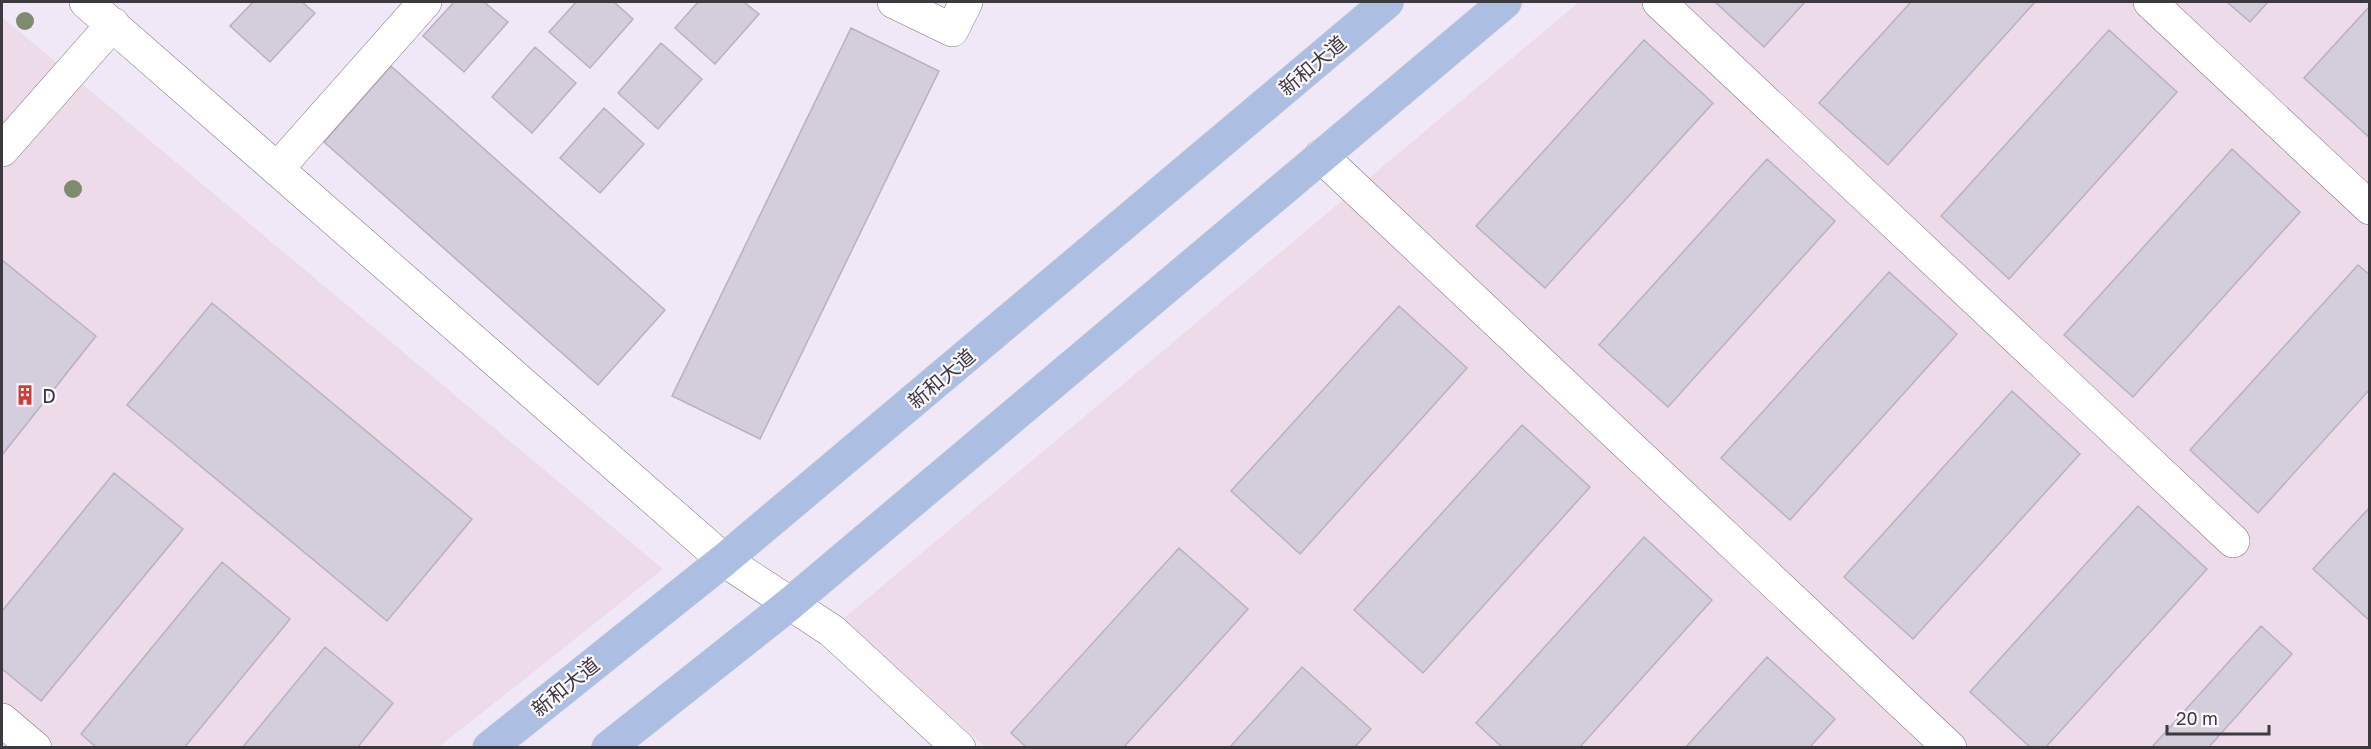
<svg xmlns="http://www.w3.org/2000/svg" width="2371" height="749" viewBox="0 0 2371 749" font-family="'Golos Text','Noto Sans SC',sans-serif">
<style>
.industrial{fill:#eedbea}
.building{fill:#d4cddc;stroke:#b9b1c0;stroke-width:1.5}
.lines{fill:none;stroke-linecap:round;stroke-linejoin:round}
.minor-casing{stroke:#7c7482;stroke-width:34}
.major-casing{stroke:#d0cfd1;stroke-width:34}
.minor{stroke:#fff;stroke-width:33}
.major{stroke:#acbee2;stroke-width:33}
.tree{fill:#7f8b6f}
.labels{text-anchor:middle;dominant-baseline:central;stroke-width:4.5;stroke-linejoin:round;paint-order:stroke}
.street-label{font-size:20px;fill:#3c393f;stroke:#fbf7fd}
.poi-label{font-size:20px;fill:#3c393f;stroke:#fbf7fd;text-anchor:start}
</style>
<rect width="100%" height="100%" fill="#f0e8f7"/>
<path class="industrial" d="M 1579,2 L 2369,2 L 2369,747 L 985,747 L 843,619 Z
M 2,17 L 663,569 L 439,747 L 2,747 Z"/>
<path class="building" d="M 253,2 L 302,2 L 315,13 L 270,62 L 230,26 Z
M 454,2 L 484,2 L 508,22 L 464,72 L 423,36 Z
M 576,2 L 614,2 L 633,19 L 590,68 L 549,32 Z
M 698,2 L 744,2 L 759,14 L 715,64 L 675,28 Z
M 1715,2 L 1805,2 L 1764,47 Z
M 1911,2 L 2035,2 L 1888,165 L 1819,103 Z
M 2227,2 L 2268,2 L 2250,22 Z
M 2370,6 L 2370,138 L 2304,78 Z
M 851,28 L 939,71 L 760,439 L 672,396 Z
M 2109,30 L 2177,92 L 2009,279 L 1941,216 Z
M 1644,40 L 1713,103 L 1545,288 L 1476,226 Z
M 661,43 L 702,79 L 658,129 L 618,93 Z
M 535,47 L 576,83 L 532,133 L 492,97 Z
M 391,66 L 665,310 L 598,385 L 324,142 Z
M 604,108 L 644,144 L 600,193 L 560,158 Z
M 2232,149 L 2300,212 L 2133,397 L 2064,335 Z
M 1767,159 L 1835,221 L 1668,407 L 1599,345 Z
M 2,260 L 96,336 L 2,455 Z
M 2358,265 L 2370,275 L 2370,389 L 2258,513 L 2190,450 Z
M 1889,272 L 1957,334 L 1790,520 L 1721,458 Z
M 212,303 L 472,519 L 387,621 L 127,405 Z
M 1399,306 L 1467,368 L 1300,554 L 1231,491 Z
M 2012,391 L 2080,454 L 1913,639 L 1844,577 Z
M 1522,425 L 1590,487 L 1423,673 L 1354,610 Z
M 114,473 L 183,529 L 41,701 L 2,669 L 2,611 Z
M 2138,506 L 2207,569 L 2045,748 L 2031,748 L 1970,692 Z
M 2370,507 L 2370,621 L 2313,569 Z
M 1644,537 L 1712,600 L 1579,748 L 1503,748 L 1476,723 Z
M 1179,548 L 1248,609 L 1123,748 L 1027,748 L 1011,733 Z
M 222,562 L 290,619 L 184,748 L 97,748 L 81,734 Z
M 2261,626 L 2292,654 L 2208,748 L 2151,748 Z
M 325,647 L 393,703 L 357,748 L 242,748 Z
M 1767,657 L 1835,719 L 1809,748 L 1685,748 Z
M 1302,667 L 1371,729 L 1354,748 L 1229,748 Z"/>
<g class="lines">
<g class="minor-casing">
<path id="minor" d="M 86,2 L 724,560 L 832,631 L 959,748
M 894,2 L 952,30 L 966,2
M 1659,2 L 2233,541
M 2150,2 L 2370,208
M 2,150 L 113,24
M 1321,156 L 1950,748
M 277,169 L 425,2
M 2,720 L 35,748"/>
</g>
<g class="major-casing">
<path id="major" d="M 489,748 L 724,560 L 1387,2
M 608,748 L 791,603 L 1505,2"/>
</g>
<use href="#minor" class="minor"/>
<use href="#major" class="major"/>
</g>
<g class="tree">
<circle cx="25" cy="21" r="9"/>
<circle cx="73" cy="189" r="9"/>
</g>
<defs>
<g id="building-bare" transform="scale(1.62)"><path d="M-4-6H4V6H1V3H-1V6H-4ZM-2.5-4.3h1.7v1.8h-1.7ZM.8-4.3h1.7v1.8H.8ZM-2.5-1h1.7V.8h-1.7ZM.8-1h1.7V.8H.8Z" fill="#cb3d39" stroke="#fbf7fd" stroke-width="2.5" paint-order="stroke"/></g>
</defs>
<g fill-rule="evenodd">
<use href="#building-bare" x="25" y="395"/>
</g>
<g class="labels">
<g class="street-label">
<text transform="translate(1312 65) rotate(-40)">新和大道</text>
<text transform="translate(941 378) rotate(-40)">新和大道</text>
<text transform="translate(565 686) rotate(-39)">新和大道</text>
</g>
<g class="poi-label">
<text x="42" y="395">D</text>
</g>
</g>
<rect width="2371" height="749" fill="none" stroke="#3c393f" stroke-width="6"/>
<path d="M2167 725v9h102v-9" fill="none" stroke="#3c393f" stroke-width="3"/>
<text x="2176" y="725" font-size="18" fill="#3c393f" stroke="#fbf7fd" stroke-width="4.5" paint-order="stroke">20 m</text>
</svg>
